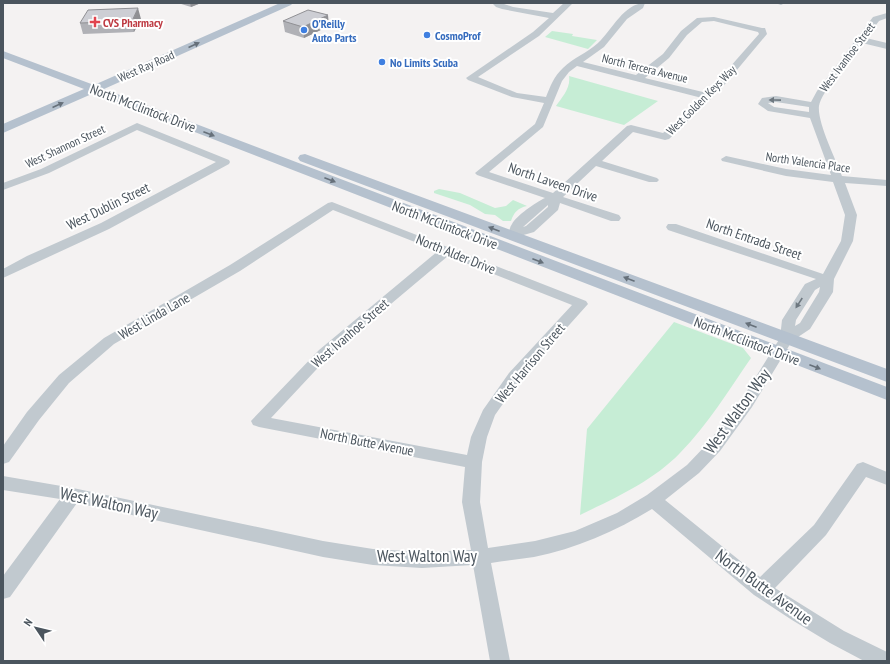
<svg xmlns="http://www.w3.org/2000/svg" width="890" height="664" viewBox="0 0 890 664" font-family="'PT Sans Narrow',sans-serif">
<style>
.green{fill:#c6edd5}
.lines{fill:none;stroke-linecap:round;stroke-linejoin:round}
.minor{fill:#c1c9cf;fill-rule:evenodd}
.major{fill:#b5c1ce;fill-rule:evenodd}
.wall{fill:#b0b1b6}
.shaded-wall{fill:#909094}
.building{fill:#cdced4;stroke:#909094}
.oneway{fill:#66707a}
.oneway2{fill:#6e7880}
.health-dot{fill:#e0444e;stroke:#fff;stroke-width:1.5}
.shop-dot{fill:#3f7fe0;stroke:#fff;stroke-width:1.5}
.labels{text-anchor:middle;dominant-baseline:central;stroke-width:4;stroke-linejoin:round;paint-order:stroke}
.far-health-label{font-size:12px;font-weight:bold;fill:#be3a42;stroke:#fff;text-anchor:start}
.far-shop-label{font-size:12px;font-weight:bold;fill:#366cbe;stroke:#fff;text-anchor:start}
.far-street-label{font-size:12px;fill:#4b555e;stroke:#fff}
.street-label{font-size:14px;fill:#4b555e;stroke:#fff}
.near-street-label{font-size:17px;fill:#4b555e;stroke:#fff}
</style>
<rect width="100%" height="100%" fill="#f4f2f2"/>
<path class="green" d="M 552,31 L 573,34 L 572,36 L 597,40 L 588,49 L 545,37 Z
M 569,76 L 658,101 L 624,125 L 556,106 C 562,97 571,88 569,76 Z
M 439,189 L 460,193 L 495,208 L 506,206 L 513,200 L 527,206 C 518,208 514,212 511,221 L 503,221 L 495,215 L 485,214 L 470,205 L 434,193 L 434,191 Z
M 674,322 L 743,348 L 751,358 C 729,390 708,424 680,453 C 653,481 615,498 580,515 L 587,429 Z"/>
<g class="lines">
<path class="minor" d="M 492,3 L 501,3 L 513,7 L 553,13 L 564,3 L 573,3 L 539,36 L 478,77 L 517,93 L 546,97 C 550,87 554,76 563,68 C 573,58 587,53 598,43 C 612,30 624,3 645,3 L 643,8 L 627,19 L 604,47 L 583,62 L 636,75 L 663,54 L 681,31 L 697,18 L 714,17 L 762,28 L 765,28 L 767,34 L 721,89 L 669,139 L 665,140 L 633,132 L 602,161 L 657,178 L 659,180 L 657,182 L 649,182 L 596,166 L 563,197 L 619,215 L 621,218 L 619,221 L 611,221 L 560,203 L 558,210 L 534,232 L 520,236 L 513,240 L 509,239 L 507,236 C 510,232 509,228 512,224 C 516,216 536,202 545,198 L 477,175 L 475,173 L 535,124 L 544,103 L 512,97 L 468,80 L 466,78 L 533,32 L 549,18 L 502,9 L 496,7 ZM 714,21 L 758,32 L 759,34 L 707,93 L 645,78 L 669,58 L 687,35 L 702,22 ZM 577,66 L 702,98 L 663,133 L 631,125 L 627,126 L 553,193 L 489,172 L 543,127 L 562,81 L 569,72 ZM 548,205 L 548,207 L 526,226 L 523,227 Z
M 775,3 L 785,3 L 781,5 Z
M 887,13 L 887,18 L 879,21 L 866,38 L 887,43 L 887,49 L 862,43 C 853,56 821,92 819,106 C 817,122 836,160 842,176 L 887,180 L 887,186 L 845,183 L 857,215 L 853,241 L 834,279 L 833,292 L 810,329 L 792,341 L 752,407 L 720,451 L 699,473 L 665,500 L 760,577 L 814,525 L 857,464 L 863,462 L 887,472 L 887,485 L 866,477 L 826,535 L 775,588 L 844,631 L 887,652 L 887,661 L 864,661 L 830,643 L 792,620 L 754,595 L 652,509 C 616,531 575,549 534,557 C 520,559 505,561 491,563 L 510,661 L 490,661 L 473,565 L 422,568 L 373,565 L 323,557 L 77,503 L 10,597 L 3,599 L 3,576 L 60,499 L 3,490 L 3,476 L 73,488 L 323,541 L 373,549 L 422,552 L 471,550 L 462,502 L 465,467 L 259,427 L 253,425 L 251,421 L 319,350 L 438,251 L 333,210 L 240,271 L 114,344 L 69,383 L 39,420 L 9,462 L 3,464 L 3,446 L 27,412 L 59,375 L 104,338 L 230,265 L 328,203 L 332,202 L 586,301 L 588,304 L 519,381 L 495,415 L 487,437 L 482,462 L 480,502 L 488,548 L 535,541 L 575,531 L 617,513 L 647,495 L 687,465 L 708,443 L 742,399 L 780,338 L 782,320 L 803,287 L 805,284 L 816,279 L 668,230 L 666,227 L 668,224 L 676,224 L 823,274 L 841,241 L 845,215 L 833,182 L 786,176 L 722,161 L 721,159 L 726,156 L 786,169 L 831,175 L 810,118 L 768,111 L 758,104 L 762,98 L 776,96 L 811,102 L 817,91 L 873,17 ZM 776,102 L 809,107 L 809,112 L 774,107 L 768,103 ZM 448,256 L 572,305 L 509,373 L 483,410 L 471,437 L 467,455 L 271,418 L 329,356 ZM 820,287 L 819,292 L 800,323 L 795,326 L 796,320 L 815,290 Z
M 137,123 L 229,160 L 230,162 L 229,164 L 109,229 L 3,278 L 3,269 L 27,256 L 101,223 L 216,162 L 137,130 L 49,173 L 3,190 L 3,183 L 41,169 Z"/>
<path class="major" d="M 280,3 L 293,3 L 291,5 L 104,89 L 887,387 L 887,400 L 94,93 L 3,133 L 3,124 L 84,89 L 3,58 L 3,51 L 94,85 Z
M 305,154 L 887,369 L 887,382 L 300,161 L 298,158 L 300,155 Z"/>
</g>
<path class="wall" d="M 178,3 L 201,3 L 191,7 Z
M 141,19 L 134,32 L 83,34 L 80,23 Z
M 283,21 L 329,26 L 304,38 L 285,32 Z"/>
<path class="shaded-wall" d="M 190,3 L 201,3 L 191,7 Z
M 138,8 L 141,19 L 134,32 L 132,21 Z
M 328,15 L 329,26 L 304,38 L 303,27 Z"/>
<path class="building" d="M 138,8 L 132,21 L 80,23 L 88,10 Z
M 308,10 L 328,15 L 303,27 L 283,21 Z"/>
<defs><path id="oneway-solid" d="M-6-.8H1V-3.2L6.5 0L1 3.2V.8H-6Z"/></defs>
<g class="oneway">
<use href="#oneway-solid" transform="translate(194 45) rotate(-24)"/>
<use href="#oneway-solid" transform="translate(58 105) rotate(-24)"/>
<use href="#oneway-solid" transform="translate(209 134) rotate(21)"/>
<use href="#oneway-solid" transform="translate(330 180) rotate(21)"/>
<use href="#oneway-solid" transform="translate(494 229) rotate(-159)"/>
<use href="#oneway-solid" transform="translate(538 261) rotate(21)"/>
<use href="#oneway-solid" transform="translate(629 279) rotate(-159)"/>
<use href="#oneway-solid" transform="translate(751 325) rotate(-159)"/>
<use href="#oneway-solid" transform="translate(815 367) rotate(21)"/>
</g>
<g class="oneway2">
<use href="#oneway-solid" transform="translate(775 100) rotate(-179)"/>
<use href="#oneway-solid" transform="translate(799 303) rotate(123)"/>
</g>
<path class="health-dot" d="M93 16h4v4h4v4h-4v4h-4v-4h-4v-4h4z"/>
<g class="shop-dot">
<circle cx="304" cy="30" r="4"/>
<circle cx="427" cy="35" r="4"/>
<circle cx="382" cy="62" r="4"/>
</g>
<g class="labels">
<g class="far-health-label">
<text x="103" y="22">CVS Pharmacy</text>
</g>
<g class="far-shop-label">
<text x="312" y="23">O'Reilly<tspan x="312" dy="14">Auto Parts</tspan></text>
<text x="435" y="35">CosmoProf</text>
<text x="390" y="62">No Limits Scuba</text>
</g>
<g class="far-street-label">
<text transform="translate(847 57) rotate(-53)">West Ivanhoe Street</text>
<text transform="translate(146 66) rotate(-24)">West Ray Road</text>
<text transform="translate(645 68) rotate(14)">North Tercera Avenue</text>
<text transform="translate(701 100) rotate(-45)">West Golden Keys Way</text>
<text transform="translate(65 146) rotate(-25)">West Shannon Street</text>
<text transform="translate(808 162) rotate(8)">North Valencia Place</text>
</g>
<g class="street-label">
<text transform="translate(143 108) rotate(21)">North McClintock Drive</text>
<text transform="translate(553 182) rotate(19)">North Laveen Drive</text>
<text transform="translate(108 206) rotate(-26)">West Dublin Street</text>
<text transform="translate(445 225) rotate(21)">North McClintock Drive</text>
<text transform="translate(754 239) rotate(19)">North Entrada Street</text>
<text transform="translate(456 254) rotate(22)">North Alder Drive</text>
<text transform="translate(154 316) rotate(-30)">West Linda Lane</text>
<text transform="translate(350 333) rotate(-41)">West Ivanhoe Street</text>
<text transform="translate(747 341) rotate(21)">North McClintock Drive</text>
<text transform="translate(530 363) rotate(-50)">West Harrison Street</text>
<text transform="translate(367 442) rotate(11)">North Butte Avenue</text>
</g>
<g class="near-street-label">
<text transform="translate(737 411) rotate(-54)">West Walton Way</text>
<text transform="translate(109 503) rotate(12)">West Walton Way</text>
<text x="427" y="556">West Walton Way</text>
<text transform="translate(764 587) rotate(36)">North Butte Avenue</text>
</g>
</g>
<rect width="890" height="664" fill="none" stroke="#4b555e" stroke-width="8"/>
<g transform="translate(36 628) rotate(305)" stroke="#ffffff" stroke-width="3" paint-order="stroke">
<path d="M0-3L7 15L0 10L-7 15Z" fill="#4b555e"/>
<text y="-6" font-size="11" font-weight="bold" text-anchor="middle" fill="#4b555e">N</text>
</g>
</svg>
